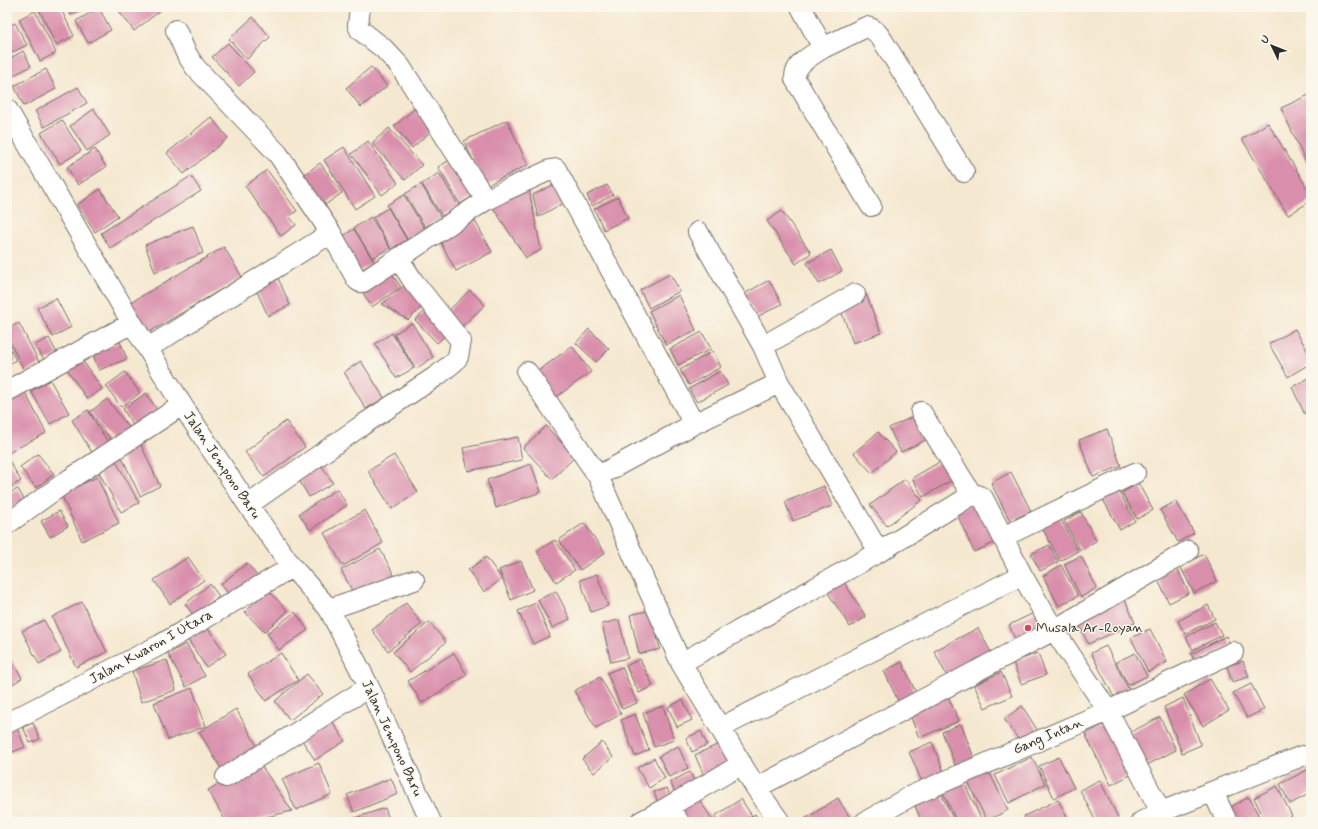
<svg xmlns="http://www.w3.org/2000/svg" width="1318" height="829" viewBox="0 0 1318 829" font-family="Mynerve,sans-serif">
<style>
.building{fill:#d98fac}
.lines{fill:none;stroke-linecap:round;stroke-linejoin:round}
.street-casing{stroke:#726d65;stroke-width:22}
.street{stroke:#fff;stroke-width:20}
.poi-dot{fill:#d1495b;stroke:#fbf7ec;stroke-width:1.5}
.labels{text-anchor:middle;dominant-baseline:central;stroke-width:3;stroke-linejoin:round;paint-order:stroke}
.street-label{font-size:14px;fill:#2b2b2b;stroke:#fbf7ec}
.poi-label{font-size:14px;fill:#2b2b2b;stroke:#fbf7ec;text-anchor:start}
</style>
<rect width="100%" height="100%" fill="#fbf7ec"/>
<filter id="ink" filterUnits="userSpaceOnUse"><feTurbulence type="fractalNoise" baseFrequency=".025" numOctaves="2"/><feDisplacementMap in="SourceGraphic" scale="8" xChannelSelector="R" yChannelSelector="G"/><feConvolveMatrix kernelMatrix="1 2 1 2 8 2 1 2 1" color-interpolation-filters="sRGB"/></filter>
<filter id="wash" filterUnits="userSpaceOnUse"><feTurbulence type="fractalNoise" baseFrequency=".012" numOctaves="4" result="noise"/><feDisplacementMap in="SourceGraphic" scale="16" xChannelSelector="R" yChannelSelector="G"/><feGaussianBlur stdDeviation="0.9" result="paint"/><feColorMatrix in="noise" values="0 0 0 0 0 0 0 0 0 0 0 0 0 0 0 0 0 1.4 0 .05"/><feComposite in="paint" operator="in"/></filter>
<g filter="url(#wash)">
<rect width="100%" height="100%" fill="#f5e8d0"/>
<g id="blocks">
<path class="building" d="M 38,7 L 60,7 L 74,36 L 56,45 Z
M 67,7 L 87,7 L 71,15 Z
M 116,7 L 165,7 L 134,31 Z
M 99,8 L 111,30 L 88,43 L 76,21 Z
M 35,11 L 56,53 L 40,61 L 19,19 Z
M 253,17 L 270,37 L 247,59 L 229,39 Z
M 15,23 L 27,45 L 7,55 L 7,27 Z
M 228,43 L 254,72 L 239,86 L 212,57 Z
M 23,51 L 31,66 L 7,79 L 7,60 Z
M 371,67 L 387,86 L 361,107 L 346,88 Z
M 46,69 L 56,89 L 24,106 L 14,86 Z
M 78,87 L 87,103 L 44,127 L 35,111 Z
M 1311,94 L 1311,173 L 1281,108 Z
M 418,106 L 436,127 L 412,148 L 394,126 Z
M 94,109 L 110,135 L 87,151 L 70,126 Z
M 211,117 L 228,138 L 184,174 L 167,153 Z
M 62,120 L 81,151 L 60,164 L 41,133 Z
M 507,120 L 528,165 L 485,186 L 464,141 Z
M 1268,123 L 1311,194 L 1311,201 L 1288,215 L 1242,139 Z
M 389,128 L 422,165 L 405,180 L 372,143 Z
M 368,141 L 398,183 L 382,195 L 351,154 Z
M 344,147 L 375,196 L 355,209 L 324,160 Z
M 95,149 L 106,167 L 78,185 L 67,167 Z
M 453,158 L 475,195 L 460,204 L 438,167 Z
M 320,163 L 342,193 L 325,205 L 304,175 Z
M 267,170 L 297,211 L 289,216 L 296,225 L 281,236 L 245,186 Z
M 439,173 L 459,206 L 442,216 L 422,184 Z
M 191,176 L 201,191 L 110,248 L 101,233 Z
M 557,183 L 567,201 L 538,217 L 533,195 Z
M 421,184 L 441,218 L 425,227 L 405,194 Z
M 528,184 L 541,250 L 526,258 L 490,203 Z
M 607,185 L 613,195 L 592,206 L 587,195 Z
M 100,189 L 118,216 L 95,232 L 77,205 Z
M 404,195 L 426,231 L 409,242 L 387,205 Z
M 618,197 L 628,218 L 604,230 L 594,209 Z
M 388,208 L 407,240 L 391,249 L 373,217 Z
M 782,211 L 811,253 L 796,264 L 767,221 Z
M 371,217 L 390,248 L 372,258 L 354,228 Z
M 474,219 L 492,252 L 456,271 L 439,239 Z
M 193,226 L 203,253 L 155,272 L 145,245 Z
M 354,229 L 374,262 L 358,272 L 338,239 Z
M 224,247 L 242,277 L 143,336 L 125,306 Z
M 831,250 L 842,271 L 819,284 L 807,263 Z
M 389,270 L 401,287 L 372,307 L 361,290 Z
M 670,274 L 680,291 L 649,308 L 640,290 Z
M 277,276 L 290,305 L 268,316 L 255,287 Z
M 769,280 L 782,304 L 757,317 L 744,294 Z
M 408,283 L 425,304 L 408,320 L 382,304 Z
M 470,290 L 485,305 L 459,329 L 445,314 Z
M 866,294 L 881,333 L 853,343 L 839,305 Z
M 679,295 L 696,330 L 666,345 L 649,311 Z
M 56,298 L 71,327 L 53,337 L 37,308 Z
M 426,310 L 448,333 L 437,343 L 415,320 Z
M 19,323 L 40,364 L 25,372 L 7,337 L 7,329 Z
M 412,323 L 433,357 L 416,369 L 394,334 Z
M 589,329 L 609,349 L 596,362 L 576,343 Z
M 1295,329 L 1311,357 L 1311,363 L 1288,377 L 1269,344 Z
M 702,332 L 711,349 L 678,365 L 670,349 Z
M 392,333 L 414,368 L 396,378 L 375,344 Z
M 49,338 L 58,355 L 45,361 L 35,345 Z
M 7,342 L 16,360 L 7,365 Z
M 120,342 L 127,359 L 99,370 L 92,353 Z
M 572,346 L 591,372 L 552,400 L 534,374 Z
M 713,351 L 721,367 L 689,385 L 680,370 Z
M 81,358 L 102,389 L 87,399 L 66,368 Z
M 361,361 L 384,398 L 366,409 L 344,372 Z
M 720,371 L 728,385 L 697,402 L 689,389 Z
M 125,372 L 140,393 L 121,407 L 106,386 Z
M 1311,377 L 1311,410 L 1304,413 L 1292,387 Z
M 50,380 L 69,413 L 50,424 L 31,391 Z
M 25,392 L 46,433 L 8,453 L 7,450 L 7,401 Z
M 146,393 L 158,411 L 134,427 L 123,409 Z
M 107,399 L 131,430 L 114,444 L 90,412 Z
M 88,410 L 109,444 L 93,454 L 72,420 Z
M 918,414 L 930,438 L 901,452 L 889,428 Z
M 286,421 L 305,447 L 264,477 L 245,452 Z
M 546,426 L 575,457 L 552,479 L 523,448 Z
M 1107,429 L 1121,466 L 1093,477 L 1079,440 Z
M 878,432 L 896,452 L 872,473 L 854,453 Z
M 518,437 L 522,460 L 468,471 L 463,448 Z
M 140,443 L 160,486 L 140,496 L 120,453 Z
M 38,454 L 54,474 L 36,488 L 20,467 Z
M 394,455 L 418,492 L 392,509 L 368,471 Z
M 7,457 L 21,481 L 7,489 Z
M 943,460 L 954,479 L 923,497 L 912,478 Z
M 116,461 L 139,503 L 121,512 L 98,471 Z
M 320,463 L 333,483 L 309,497 L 297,477 Z
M 531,464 L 541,492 L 496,508 L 487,480 Z
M 1011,472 L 1031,511 L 1010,521 L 991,483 Z
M 97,477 L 119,523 L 82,541 L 61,494 Z
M 905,479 L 922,500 L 887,526 L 870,505 Z
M 1138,483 L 1153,510 L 1137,519 L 1122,493 Z
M 824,486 L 832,506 L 793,521 L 785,502 Z
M 1117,488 L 1135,521 L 1120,530 L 1101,496 Z
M 18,489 L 25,501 L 7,510 L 7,494 Z
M 337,489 L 347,505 L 310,530 L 299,514 Z
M 1176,501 L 1194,533 L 1178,542 L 1160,510 Z
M 975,503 L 994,543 L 974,552 L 956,512 Z
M 365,510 L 383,543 L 343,566 L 324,533 Z
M 59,511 L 68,526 L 50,537 L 41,521 Z
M 1081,512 L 1096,541 L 1080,550 L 1064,521 Z
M 1059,516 L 1078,551 L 1060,561 L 1041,526 Z
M 584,523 L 605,553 L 580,570 L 559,540 Z
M 555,540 L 575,570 L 556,582 L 537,551 Z
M 1049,545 L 1058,562 L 1040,571 L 1031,554 Z
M 380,549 L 394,575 L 355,596 L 341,570 Z
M 1204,554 L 1217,581 L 1194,593 L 1180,566 Z
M 1081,556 L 1097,588 L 1081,597 L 1064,564 Z
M 188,557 L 204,580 L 170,604 L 154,580 Z
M 486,557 L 502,579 L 484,592 L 468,570 Z
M 521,561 L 533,590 L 511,600 L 499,570 Z
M 247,563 L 258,577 L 232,598 L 221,584 Z
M 1061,565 L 1078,596 L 1059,606 L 1043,576 Z
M 1176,566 L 1189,593 L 1169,603 L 1156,576 Z
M 597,574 L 608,606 L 591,612 L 580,580 Z
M 841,577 L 866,617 L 850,627 L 825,588 Z
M 210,584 L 219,596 L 194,616 L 185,604 Z
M 268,590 L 288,611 L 264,632 L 245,612 Z
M 556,591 L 570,619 L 552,628 L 538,600 Z
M 1124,597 L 1135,623 L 1088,644 L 1077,619 Z
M 82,602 L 107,652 L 76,667 L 52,617 Z
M 406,603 L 422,624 L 388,651 L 372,630 Z
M 536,603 L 550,636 L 533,644 L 518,611 Z
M 1208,605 L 1215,619 L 1185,634 L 1178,621 Z
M 651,610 L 660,649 L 639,654 L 630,615 Z
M 1038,611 L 1047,630 L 1017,644 L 1009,625 Z
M 295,612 L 308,630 L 279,650 L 267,633 Z
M 44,620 L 61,652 L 39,664 L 22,631 Z
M 619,620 L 628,658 L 611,662 L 602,624 Z
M 429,622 L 446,642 L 410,672 L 393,652 Z
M 1215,622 L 1222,635 L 1193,650 L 1186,637 Z
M 207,627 L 226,654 L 206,667 L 188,640 Z
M 978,628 L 994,658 L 950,682 L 934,651 Z
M 1150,629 L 1167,662 L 1148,672 L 1131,638 Z
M 1226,636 L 1230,645 L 1196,663 L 1191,654 Z
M 186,644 L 205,676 L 186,687 L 168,654 Z
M 1106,646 L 1129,690 L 1114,697 L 1091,653 Z
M 7,653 L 22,678 L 7,688 Z
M 281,653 L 298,680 L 266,701 L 248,674 Z
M 454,653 L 467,675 L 422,703 L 408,681 Z
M 1038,653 L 1046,675 L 1021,684 L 1013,662 Z
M 1135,653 L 1147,676 L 1128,685 L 1116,662 Z
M 640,659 L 653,686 L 639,693 L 626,666 Z
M 167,660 L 176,690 L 141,702 L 132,671 Z
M 1243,661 L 1249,677 L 1232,682 L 1227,666 Z
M 902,662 L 917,695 L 899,703 L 884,671 Z
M 622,667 L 637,703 L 622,709 L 607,673 Z
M 1001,672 L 1012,696 L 985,708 L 974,685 Z
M 307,674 L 323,694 L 290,720 L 275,701 Z
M 600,677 L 621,714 L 596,728 L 574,691 Z
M 1210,679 L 1229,710 L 1203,726 L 1184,695 Z
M 1251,684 L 1264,709 L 1247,718 L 1233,693 Z
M 192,688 L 206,726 L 168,740 L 154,703 Z
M 947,694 L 959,721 L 919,738 L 908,710 Z
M 1183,698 L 1201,745 L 1182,753 L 1164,707 Z
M 683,700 L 692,720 L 677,727 L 668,707 Z
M 663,706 L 674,740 L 654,747 L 643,713 Z
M 1022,706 L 1038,731 L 1021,743 L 1004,719 Z
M 236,709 L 261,753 L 225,775 L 199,732 Z
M 635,714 L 649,750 L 635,756 L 621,720 Z
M 1160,717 L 1176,750 L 1145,766 L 1129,733 Z
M 330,718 L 345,741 L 315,760 L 300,737 Z
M 1109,722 L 1134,773 L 1111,785 L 1085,734 Z
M 33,723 L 40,739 L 30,743 L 23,727 Z
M 961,724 L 976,763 L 957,770 L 942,732 Z
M 16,726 L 25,747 L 10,753 L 7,747 L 7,729 Z
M 701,731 L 707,745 L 692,752 L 686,738 Z
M 602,742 L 613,757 L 594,773 L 582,759 Z
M 932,742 L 945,775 L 923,784 L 909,752 Z
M 719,744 L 730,766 L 705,778 L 695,755 Z
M 678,746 L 688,768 L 669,777 L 659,756 Z
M 1032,757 L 1045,784 L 1009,803 L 995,775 Z
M 1059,757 L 1074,788 L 1054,798 L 1039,766 Z
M 654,758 L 665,778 L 649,788 L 637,768 Z
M 258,761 L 292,811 L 244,822 L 226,822 L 208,790 Z
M 319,763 L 332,794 L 296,810 L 282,779 Z
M 987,768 L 1008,810 L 987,821 L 966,778 Z
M 1311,768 L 1311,793 L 1290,804 L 1280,784 Z
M 690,772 L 697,787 L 677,796 L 670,782 Z
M 391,778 L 398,794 L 354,812 L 347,795 Z
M 963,780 L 982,821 L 981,822 L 957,822 L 942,790 Z
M 1100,780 L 1118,818 L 1111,822 L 1096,822 L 1080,790 Z
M 1277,786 L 1292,816 L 1280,822 L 1266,822 L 1254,798 Z
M 667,788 L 671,798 L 658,803 L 654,792 Z
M 941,793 L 955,822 L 922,822 L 915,806 Z
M 697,796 L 714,822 L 688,822 L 679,808 Z
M 1249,797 L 1262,822 L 1231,822 L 1225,810 Z
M 838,798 L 850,818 L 844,822 L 800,822 Z
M 741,799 L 752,816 L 742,822 L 719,822 L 715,816 Z
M 1058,800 L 1070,822 L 1027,822 L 1024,816 Z
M 385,808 L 390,822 L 343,822 Z
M 755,814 L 761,822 L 744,822 Z
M 139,816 L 142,822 L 127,822 Z"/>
</g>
</g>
<g filter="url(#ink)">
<use href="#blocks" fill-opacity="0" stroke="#726d65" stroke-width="1"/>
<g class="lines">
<g class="street-casing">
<path id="street" d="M 360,7 L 358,25 L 360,30 L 383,48 L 400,66 L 486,200
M 801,7 L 823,48 C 811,56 794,64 795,79 L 871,206
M 176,30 L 186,53 L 195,67 L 278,154 L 331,233 L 357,280 L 360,282 L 363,282 L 486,200 L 504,191 L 550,170 L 556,169 L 694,424
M 823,48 L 866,27 C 877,28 882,40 888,49 L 964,172
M 7,109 L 132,323 L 182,405 L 248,505 L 292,567 L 329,609 L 369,687 L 431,822
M 763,346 L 855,294
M 148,348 L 331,233
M 527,372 L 598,476 L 681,663 L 756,788 L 780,822
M 779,383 L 879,552
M 7,391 L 132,323
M 921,412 L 972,495
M 598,476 L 694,424 L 779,383 L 763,346 L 698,232
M 248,505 L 361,426 L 438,375 L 454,362 L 458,357 L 461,341 L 413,281 L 399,259
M 7,524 L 70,479 L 182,405
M 1003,537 L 1135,473
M 329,609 L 414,580
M 681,663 L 879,552 L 972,495 L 977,495 L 983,498 L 1022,575 L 1054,630 L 1108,711 L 1161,812
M 7,723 L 160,645 L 292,567
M 720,728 L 1022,575
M 226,777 L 369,687
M 756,788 L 1054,630 L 1188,551
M 1213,792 L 1227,822
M 668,807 L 742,764
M 640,822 L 668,807 L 679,822
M 865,822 L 911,796 L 1108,711 L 1233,652
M 1141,822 L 1161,812 L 1302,756"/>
</g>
<use href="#street" class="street"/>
</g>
</g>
<circle class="poi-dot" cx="1028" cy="628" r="4"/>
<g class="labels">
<g class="street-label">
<text transform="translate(222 465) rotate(56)">Jalan Jempono Baru</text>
<text transform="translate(151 647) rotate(-29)">Jalan Kwaron I Utara</text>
<text transform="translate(1048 736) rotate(-23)">Gang Intan</text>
<text transform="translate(392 738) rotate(65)">Jalan Jempono Baru</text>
</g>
<g class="poi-label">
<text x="1036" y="628">Musala Ar-Royan</text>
</g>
</g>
<rect width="1318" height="829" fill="none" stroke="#fbf7ec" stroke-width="24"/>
<g transform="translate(1272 46) rotate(313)" stroke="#fbf7ec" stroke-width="3" paint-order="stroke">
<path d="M0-3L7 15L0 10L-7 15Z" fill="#2b2b2b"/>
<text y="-6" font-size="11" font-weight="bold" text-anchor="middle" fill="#2b2b2b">U</text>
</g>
</svg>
